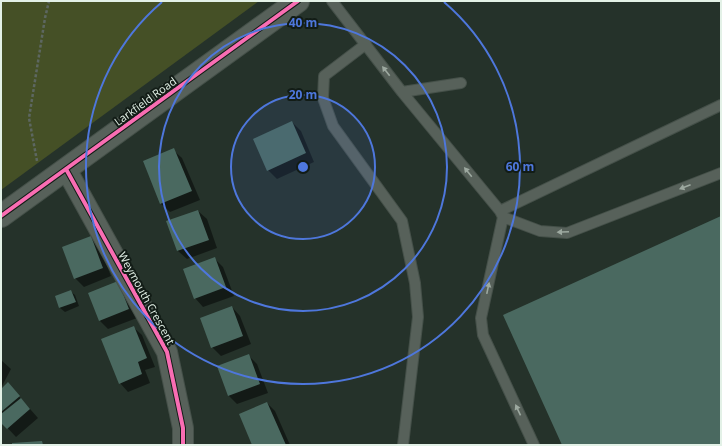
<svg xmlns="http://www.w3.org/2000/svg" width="722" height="446" viewBox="0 0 722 446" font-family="'Open Sans',sans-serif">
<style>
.green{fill:#455026}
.shadow{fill:#0007}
.building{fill:#4a6960}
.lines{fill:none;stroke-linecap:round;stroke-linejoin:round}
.service-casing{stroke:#455049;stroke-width:12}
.minor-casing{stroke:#455049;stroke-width:22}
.tertiary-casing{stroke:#455049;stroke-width:24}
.path{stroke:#5d6761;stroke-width:2.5;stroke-dasharray:3 2;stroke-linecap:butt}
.service{stroke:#57615a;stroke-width:10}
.minor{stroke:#57615a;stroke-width:20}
.tertiary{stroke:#57615a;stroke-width:22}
.cycleway-casing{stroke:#121c16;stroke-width:6}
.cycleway{stroke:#f96db3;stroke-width:4}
.oneway{fill:#9da9a0}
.ring{fill:none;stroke:#4e77dc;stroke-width:2}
.labels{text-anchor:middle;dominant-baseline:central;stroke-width:4;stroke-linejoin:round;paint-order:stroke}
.street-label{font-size:11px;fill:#e3f1e7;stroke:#121c16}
.centre{fill:#4e77dc;stroke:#121c16;stroke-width:2}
.ring-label{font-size:12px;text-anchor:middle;font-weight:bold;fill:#4e77dc;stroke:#121c16;stroke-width:4;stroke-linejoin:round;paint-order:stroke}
</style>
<rect width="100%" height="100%" fill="#25322a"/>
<path class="green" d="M 1,1 L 259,1 L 1,190 Z"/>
<path class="shadow" d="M 292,122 L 301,131 L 314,162 L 277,179 L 268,170 Z
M 173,150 L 182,158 L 200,200 L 170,212 L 161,204 L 144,162 Z
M 198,211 L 207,219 L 217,248 L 187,259 L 178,251 L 167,222 Z
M 90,237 L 99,246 L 111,276 L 84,287 L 75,278 Z
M 214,258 L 223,267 L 234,296 L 203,307 L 195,298 Z
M 118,282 L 137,318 L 108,329 L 100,321 Z
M 70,291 L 75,295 L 79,306 L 65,312 L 60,308 L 56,297 Z
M 232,307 L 240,316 L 251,344 L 221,356 L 212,347 Z
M 133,327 L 142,335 L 155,367 L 145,370 L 150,383 L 128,392 L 120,383 Z
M 248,355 L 257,364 L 268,393 L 237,404 L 228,395 Z
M 1,360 L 11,369 L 1,388 Z
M 8,384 L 38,418 L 16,437 L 1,421 L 1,390 Z
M 267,403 L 275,411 L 290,445 L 253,445 Z"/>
<path class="building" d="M 292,121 L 306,153 L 267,171 L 253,139 Z
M 174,148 L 192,191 L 160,204 L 143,161 Z
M 198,210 L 209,240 L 177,251 L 166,221 Z
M 721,216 L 721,445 L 562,445 L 503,315 Z
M 91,236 L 103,268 L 74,279 L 62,247 Z
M 215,257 L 226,287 L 194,299 L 183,269 Z
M 118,281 L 129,309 L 99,321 L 88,293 Z
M 71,290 L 76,302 L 59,308 L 55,296 Z
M 232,306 L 243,336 L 211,348 L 200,318 Z
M 134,326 L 147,358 L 138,362 L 142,374 L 119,384 L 101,339 Z
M 249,354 L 260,384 L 228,396 L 217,366 Z
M 8,382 L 20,396 L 1,412 L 1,389 Z
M 21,398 L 30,409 L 7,429 L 1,423 L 1,414 Z
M 267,402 L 286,445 L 252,445 L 239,414 Z
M 42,441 L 43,445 L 12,445 L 12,443 Z"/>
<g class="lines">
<g class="service-casing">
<path id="service" d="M 332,1 L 402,92 L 500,211 L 503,217 L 481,318 L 483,335 L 534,445
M 366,44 L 324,76 L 323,98 L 333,126 L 402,221 L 415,283 L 418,317 L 403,445
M 402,92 L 461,83
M 500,211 L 721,105
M 503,217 L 540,231 L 567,233 L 721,173"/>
</g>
<g class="minor-casing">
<path id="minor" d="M 66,169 L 167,352 L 183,428 L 183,445"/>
</g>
<g class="tertiary-casing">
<path id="tertiary" d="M 1,216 L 298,1"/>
</g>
<path class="path" d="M 37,161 L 29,118 L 45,18 L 49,1"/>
<use href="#service" class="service"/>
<use href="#minor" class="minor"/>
<use href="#tertiary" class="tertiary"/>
<g class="cycleway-casing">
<path id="cycleway" d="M 66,169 L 167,352 L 183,428 L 183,445
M 1,216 L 298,1"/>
</g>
<use href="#cycleway" class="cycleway"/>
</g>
<defs><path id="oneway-solid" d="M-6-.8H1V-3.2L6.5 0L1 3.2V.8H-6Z"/></defs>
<g class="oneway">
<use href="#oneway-solid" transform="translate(386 71) rotate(-128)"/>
<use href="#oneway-solid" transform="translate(468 172) rotate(-129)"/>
<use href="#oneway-solid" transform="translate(685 187) rotate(159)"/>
<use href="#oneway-solid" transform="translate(563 232) rotate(178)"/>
<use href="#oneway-solid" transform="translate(488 288) rotate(-78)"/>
<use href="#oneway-solid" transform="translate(518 410) rotate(-115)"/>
</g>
<circle cx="303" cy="167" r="72" fill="#4e77dc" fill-opacity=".12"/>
<g class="ring">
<circle cx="303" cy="167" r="72"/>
<circle cx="303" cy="167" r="144"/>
<path d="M444 2A217 217 0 1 1 162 2"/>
</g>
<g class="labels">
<g class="street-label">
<text transform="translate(145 101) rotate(-36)">Larkfield Road</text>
<text transform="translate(147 298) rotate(61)">Weymouth Crescent</text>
</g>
</g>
<circle cx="303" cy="167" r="6" class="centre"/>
<g class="ring-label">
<text x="303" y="27">40 m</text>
<text x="303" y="99">20 m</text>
<text x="520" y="171">60 m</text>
</g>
<rect width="722" height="446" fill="none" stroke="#e3f1e7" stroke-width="4"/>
</svg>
